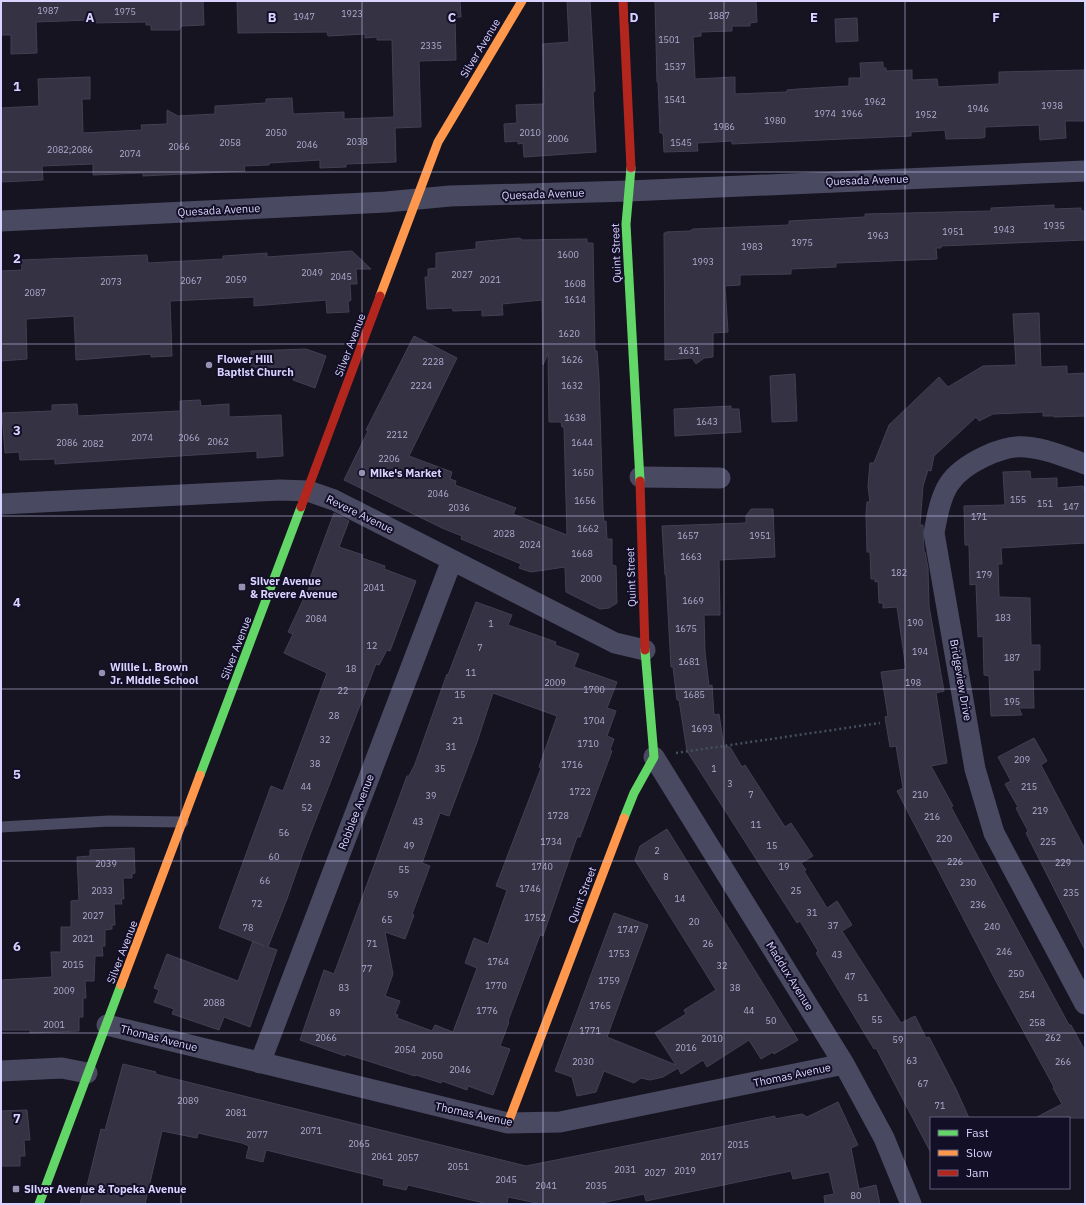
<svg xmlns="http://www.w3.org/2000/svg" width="1086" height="1205" viewBox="0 0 1086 1205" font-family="'IBM Plex Sans',sans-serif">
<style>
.building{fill:#343243;stroke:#433f54;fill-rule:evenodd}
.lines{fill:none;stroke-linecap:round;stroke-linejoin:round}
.path{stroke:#44505f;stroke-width:2.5;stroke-dasharray:2 3;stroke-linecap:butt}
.lane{stroke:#4a4962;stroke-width:11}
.street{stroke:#4a4962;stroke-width:21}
.fast{stroke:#63d668;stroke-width:9}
.slow{stroke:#ff974d;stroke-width:9}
.jam{stroke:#b3261e;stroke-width:9}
.grid{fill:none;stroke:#d9d4ff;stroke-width:1;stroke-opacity:0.55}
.poi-dot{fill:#9591b1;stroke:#130f26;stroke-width:1.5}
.labels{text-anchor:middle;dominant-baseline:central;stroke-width:4;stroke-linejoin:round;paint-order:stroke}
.number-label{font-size:9px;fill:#b0acd0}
.street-label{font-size:11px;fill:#d9d4ff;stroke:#130f26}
.poi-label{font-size:11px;font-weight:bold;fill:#d9d4ff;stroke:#130f26;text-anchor:start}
.grid-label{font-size:13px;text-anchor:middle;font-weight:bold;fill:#d9d4ff;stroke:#130f26;stroke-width:4;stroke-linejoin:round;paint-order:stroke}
</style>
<rect width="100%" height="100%" fill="#161421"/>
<path class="building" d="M 1,1 L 203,1 L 204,25 L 181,26 L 179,30 L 151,30 L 151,25 L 146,25 L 146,22 L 91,23 L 90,20 L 36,22 L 37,53 L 11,54 L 11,35 L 1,35 Z
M 237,1 L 460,1 L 461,17 L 455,17 L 456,60 L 419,61 L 421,127 L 395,128 L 396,162 L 346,164 L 346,167 L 320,168 L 320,160 L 269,163 L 269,165 L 244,166 L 245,171 L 143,176 L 143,173 L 93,175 L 93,164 L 42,166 L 43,180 L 1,182 L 1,108 L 39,106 L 38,79 L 90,77 L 90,99 L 82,99 L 83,133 L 142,130 L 141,125 L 167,124 L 167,110 L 178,116 L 215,114 L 215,106 L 266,103 L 266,99 L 292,98 L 293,114 L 344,112 L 344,119 L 394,117 L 392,40 L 377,40 L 377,37 L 365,38 L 365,34 L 328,36 L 327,32 L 238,33 Z
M 567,1 L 590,1 L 595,91 L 593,92 L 596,152 L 524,157 L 523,143 L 518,144 L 518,141 L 505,142 L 504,124 L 517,123 L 516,105 L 544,104 L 543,44 L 569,42 Z
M 655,1 L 756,1 L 757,22 L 750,23 L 750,26 L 732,26 L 732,31 L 701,32 L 701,36 L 693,37 L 695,79 L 735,77 L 735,94 L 787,92 L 787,90 L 798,89 L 849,86 L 849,78 L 861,78 L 860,63 L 883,62 L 883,68 L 886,68 L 886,71 L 912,70 L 912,80 L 937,79 L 938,87 L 999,84 L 999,72 L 1084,70 L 1085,121 L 1065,121 L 1066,138 L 1040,140 L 1039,125 L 985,127 L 985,137 L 982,138 L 946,139 L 945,130 L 911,132 L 911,136 L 732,144 L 732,141 L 697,143 L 698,151 L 664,152 L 663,133 L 660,133 L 658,82 L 657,82 Z
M 857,18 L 858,41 L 836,42 L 835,19 Z
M 1054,205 L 1054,209 L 1081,208 L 1081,211 L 1085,211 L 1085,240 L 941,246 L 941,248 L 936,248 L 937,259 L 836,263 L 836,267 L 791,269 L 791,274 L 740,275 L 740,285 L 725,286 L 728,332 L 713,333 L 713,357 L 704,358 L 696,364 L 692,358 L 665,360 L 664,233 L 666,233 L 666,232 L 690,231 L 693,229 L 789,225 L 789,221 L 865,217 L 865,214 L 991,211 L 991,208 Z
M 519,238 L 523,240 L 587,239 L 587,243 L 593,243 L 595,351 L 597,351 L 599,379 L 603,512 L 604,522 L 606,521 L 607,539 L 612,539 L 612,565 L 616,566 L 617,603 L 609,608 L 600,609 L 566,592 L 565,567 L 531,572 L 519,568 L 521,564 L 461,539 L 462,536 L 442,528 L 344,480 L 368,431 L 366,430 L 414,336 L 457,358 L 409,456 L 452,472 L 450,479 L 456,481 L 455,485 L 516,508 L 513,514 L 567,535 L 564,427 L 562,427 L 561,422 L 549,422 L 548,353 L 543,365 L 542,300 L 502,304 L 503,315 L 482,316 L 482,310 L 453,311 L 452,308 L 427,309 L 425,277 L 428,277 L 428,269 L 436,268 L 436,253 L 476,249 L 476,242 Z
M 352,251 L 371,269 L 356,269 L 357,284 L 350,284 L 351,300 L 348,302 L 349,312 L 327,313 L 326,300 L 254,306 L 254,297 L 170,301 L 172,356 L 151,357 L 151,354 L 76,360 L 74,316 L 26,319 L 27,359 L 1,361 L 1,271 L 22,270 L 21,260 L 147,255 L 148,263 L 223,259 L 223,256 L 253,254 L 267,253 L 267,257 Z
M 1039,313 L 1041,367 L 1067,366 L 1067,374 L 1085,373 L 1085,416 L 1054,417 L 1054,416 L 1043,416 L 1043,412 L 993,414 L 979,421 L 976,417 L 934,456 L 931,471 L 928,470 L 923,486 L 920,525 L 923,525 L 924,552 L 925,552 L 928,568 L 929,606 L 944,691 L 936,693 L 947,763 L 931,766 L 953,806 L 951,807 L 1069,1025 L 1071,1025 L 1085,1051 L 1085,1118 L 1035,1118 L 1062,1104 L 1053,1088 L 1054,1087 L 997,983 L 897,791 L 903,788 L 896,746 L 890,747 L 885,717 L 888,716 L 881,672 L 906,669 L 897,607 L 883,608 L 883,603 L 879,603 L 878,581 L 875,582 L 875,579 L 871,579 L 870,552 L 867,552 L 866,514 L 867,502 L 870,502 L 868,486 L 870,463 L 874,463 L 889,425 L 939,377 L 948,387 L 983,366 L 1016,365 L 1013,314 Z
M 306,349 L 326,356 L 315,388 L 293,380 L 294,376 L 270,367 L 251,368 L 251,351 Z
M 795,374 L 797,421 L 772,422 L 770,376 Z
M 200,400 L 201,406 L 229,404 L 229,417 L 281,415 L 283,456 L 257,458 L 257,451 L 55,464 L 55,459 L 20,460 L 19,452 L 5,453 L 2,413 L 52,411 L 52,405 L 77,404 L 78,416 L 180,411 L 180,401 Z
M 731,406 L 731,409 L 739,409 L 741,432 L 675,436 L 674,409 Z
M 1030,471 L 1031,479 L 1057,478 L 1057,488 L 1083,486 L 1085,494 L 1085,543 L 1001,548 L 1002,564 L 998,564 L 999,597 L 1030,598 L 1031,645 L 1040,645 L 1040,670 L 1033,670 L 1034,708 L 1019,708 L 1022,715 L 991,716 L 989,676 L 984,675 L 983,636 L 978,637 L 976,584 L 970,585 L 969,545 L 965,545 L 964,506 L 1005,505 L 1003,472 Z
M 751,509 L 773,509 L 775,557 L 719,560 L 720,615 L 704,615 L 705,652 L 709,686 L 712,685 L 714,715 L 719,714 L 724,747 L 730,747 L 742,767 L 745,765 L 785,827 L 791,823 L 813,856 L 801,863 L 806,870 L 804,871 L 827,908 L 837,901 L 852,925 L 842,931 L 901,1023 L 915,1016 L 926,1038 L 929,1037 L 956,1089 L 969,1118 L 931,1118 L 931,1153 L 876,1048 L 874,1049 L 816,953 L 818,951 L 800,921 L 797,923 L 687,751 L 679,700 L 677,700 L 673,667 L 671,667 L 666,575 L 665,575 L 662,526 L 746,523 L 746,516 Z
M 334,513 L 349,521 L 339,547 L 363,555 L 362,558 L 385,566 L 384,569 L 416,581 L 390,651 L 387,650 L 379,665 L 376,664 L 303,853 L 287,899 L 268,947 L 277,950 L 250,1027 L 224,1017 L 219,1030 L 172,1014 L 174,1009 L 154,1002 L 159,990 L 154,988 L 167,954 L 238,981 L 253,941 L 264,946 L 219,928 L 271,786 L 283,791 L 327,673 L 284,653 L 293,634 L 288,632 L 313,579 L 310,578 Z
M 476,602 L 512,615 L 508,625 L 556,642 L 555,645 L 579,654 L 574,667 L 617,682 L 607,708 L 616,711 L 607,736 L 614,739 L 610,750 L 612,751 L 580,837 L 577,837 L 543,936 L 540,935 L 508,1021 L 509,1022 L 500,1046 L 510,1049 L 493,1095 L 468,1086 L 467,1090 L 442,1081 L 441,1083 L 416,1075 L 415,1076 L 346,1054 L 345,1056 L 300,1040 L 324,970 L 334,974 L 407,776 L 409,776 L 415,764 L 447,674 L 448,675 ZM 493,693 L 557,716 L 539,767 L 541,768 L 496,886 L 507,890 L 488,944 L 474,938 L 465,963 L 477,968 L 453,1032 L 435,1025 L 432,1031 L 397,1018 L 398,1015 L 395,1014 L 400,1001 L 385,996 L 393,974 L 385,932 L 405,939 L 414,915 L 412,914 L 430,866 L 422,863 L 440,813 L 449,816 L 477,742 Z
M 1034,738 L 1047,761 L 1041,765 L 1085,849 L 1085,950 L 1026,833 L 1028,831 L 1016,808 L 1018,807 L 1005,784 L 1011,781 L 998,757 Z
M 667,829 L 798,1040 L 774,1054 L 773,1052 L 761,1059 L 749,1040 L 707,1067 L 703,1060 L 681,1074 L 678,1068 L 663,1077 L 650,1080 L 641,1078 L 634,1083 L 604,1071 L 596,1092 L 577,1096 L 572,1077 L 555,1071 L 614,913 L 648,925 L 607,1037 L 676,1065 L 655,1033 L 686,1014 L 684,1010 L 716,990 L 635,860 L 640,846 Z
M 134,848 L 135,873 L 132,874 L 132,878 L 123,878 L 124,899 L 121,899 L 122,904 L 114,904 L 115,925 L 112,925 L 112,929 L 105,930 L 105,946 L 102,946 L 103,956 L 95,956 L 94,981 L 85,981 L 86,998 L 83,998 L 83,1017 L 79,1017 L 79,1031 L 30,1033 L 30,1030 L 1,1030 L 1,980 L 52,977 L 51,952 L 61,952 L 61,927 L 71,927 L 71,901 L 79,900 L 77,857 L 90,856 L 90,850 Z
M 123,1064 L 156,1072 L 155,1074 L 526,1166 L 775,1116 L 775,1119 L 802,1114 L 807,1117 L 838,1102 L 858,1145 L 851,1148 L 859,1189 L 876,1185 L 880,1204 L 825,1204 L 824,1196 L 834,1194 L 829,1172 L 793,1179 L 791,1171 L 646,1201 L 644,1194 L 597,1204 L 541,1204 L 508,1197 L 507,1204 L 488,1204 L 408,1185 L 406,1190 L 383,1185 L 384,1179 L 266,1150 L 263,1162 L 246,1158 L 249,1146 L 242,1143 L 198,1133 L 197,1138 L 162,1131 L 145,1204 L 80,1204 L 85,1185 L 87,1186 L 101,1129 L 105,1130 Z
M 27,1110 L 30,1140 L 24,1140 L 25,1156 L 20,1156 L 20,1166 L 1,1166 L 1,1111 Z"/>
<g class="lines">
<path class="path" d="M 676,753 L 880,723"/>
<path class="lane" d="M 1,827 L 109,821 L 183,822"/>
<path class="street" d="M 1,221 L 386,202 L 450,196 L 629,191 L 1085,171
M 1085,464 C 1066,457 1047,449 1026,447 C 1003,444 962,464 949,484 C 940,498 937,517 934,533 L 975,769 L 994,833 L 1085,1004
M 640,477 L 720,478
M 1,504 L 280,490 L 308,491 L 334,500 L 615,643 L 645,650
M 654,757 L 844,1064 L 884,1138 L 911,1204
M 107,1025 L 508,1123 L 560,1122 L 844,1064
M 260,1063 L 452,560
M 1,1071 L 62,1068 L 87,1073"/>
<path class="fast" d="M 631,168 L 626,224 L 640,481
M 200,775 L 301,507
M 624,818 L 634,793 L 654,757 L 645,650
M 39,1204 L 121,985"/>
<path class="slow" d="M 380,296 L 438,142 L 522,1
M 121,985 L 200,775
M 508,1123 L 624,818"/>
<path class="jam" d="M 623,1 L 631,168
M 640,481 L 645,650
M 301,507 L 380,296"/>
</g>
<path class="grid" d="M 181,1 L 181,1204M 362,1 L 362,1204M 543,1 L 543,1204M 724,1 L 724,1204M 905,1 L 905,1204M 1,172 L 1085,172M 1,344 L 1085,344M 1,516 L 1085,516M 1,689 L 1085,689M 1,861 L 1085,861M 1,1033 L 1085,1033"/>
<g class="poi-dot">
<circle cx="209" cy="365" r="4"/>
<circle cx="362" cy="473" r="4"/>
<rect x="238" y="583" width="8" height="8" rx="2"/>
<circle cx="102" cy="673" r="4"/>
<rect x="12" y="1185" width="8" height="8" rx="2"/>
</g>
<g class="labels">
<g class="number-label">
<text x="48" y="10">1987</text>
<text x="125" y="11">1975</text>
<text x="352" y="13">1923</text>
<text x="719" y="15">1887</text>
<text x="304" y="16">1947</text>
<text x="669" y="39">1501</text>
<text x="431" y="45">2335</text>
<text x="675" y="66">1537</text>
<text x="675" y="99">1541</text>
<text x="875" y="101">1962</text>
<text x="1052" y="105">1938</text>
<text x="978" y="108">1946</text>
<text x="825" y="113">1974</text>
<text x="852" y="113">1966</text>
<text x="926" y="114">1952</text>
<text x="775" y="120">1980</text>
<text x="724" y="126">1986</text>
<text x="276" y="132">2050</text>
<text x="530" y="132">2010</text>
<text x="558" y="138">2006</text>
<text x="357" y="141">2038</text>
<text x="230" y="142">2058</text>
<text x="681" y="142">1545</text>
<text x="307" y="144">2046</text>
<text x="179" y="146">2066</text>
<text x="70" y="149">2082;2086</text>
<text x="130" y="153">2074</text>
<text x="1054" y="225">1935</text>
<text x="1004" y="229">1943</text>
<text x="953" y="231">1951</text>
<text x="878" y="235">1963</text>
<text x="802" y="242">1975</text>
<text x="752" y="246">1983</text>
<text x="568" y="254">1600</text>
<text x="703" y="261">1993</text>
<text x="312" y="272">2049</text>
<text x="462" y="274">2027</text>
<text x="341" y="276">2045</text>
<text x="236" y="279">2059</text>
<text x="490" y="279">2021</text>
<text x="191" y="280">2067</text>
<text x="111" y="281">2073</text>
<text x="575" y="283">1608</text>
<text x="35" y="292">2087</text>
<text x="575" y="299">1614</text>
<text x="569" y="333">1620</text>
<text x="689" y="350">1631</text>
<text x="572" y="359">1626</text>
<text x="433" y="361">2228</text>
<text x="421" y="385">2224</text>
<text x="572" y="385">1632</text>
<text x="575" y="417">1638</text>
<text x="707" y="421">1643</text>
<text x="397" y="434">2212</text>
<text x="142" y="437">2074</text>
<text x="189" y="437">2066</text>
<text x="218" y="441">2062</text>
<text x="67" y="442">2086</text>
<text x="582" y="442">1644</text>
<text x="93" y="443">2082</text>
<text x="389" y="458">2206</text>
<text x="583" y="472">1650</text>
<text x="438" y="493">2046</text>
<text x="1018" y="499">155</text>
<text x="585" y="500">1656</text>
<text x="1045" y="503">151</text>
<text x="1071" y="506">147</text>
<text x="459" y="507">2036</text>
<text x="979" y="516">171</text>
<text x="588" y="528">1662</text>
<text x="504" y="533">2028</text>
<text x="688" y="535">1657</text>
<text x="760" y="535">1951</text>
<text x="530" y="544">2024</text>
<text x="582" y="553">1668</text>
<text x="691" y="556">1663</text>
<text x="899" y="572">182</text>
<text x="984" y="574">179</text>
<text x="591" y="578">2000</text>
<text x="374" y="587">2041</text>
<text x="693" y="600">1669</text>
<text x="1003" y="617">183</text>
<text x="316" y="618">2084</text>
<text x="915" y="622">190</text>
<text x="491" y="623">1</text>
<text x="686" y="628">1675</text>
<text x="372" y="645">12</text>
<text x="480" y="647">7</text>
<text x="920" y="651">194</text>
<text x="1012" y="657">187</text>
<text x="689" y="661">1681</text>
<text x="351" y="668">18</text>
<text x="471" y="672">11</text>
<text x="555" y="682">2009</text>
<text x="913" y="682">198</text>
<text x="594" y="689">1700</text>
<text x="343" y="690">22</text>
<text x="460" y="694">15</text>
<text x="694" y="694">1685</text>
<text x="1012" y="701">195</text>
<text x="334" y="715">28</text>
<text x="458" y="720">21</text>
<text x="594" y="720">1704</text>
<text x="702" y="728">1693</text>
<text x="325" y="739">32</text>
<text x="588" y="743">1710</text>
<text x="451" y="746">31</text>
<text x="1022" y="759">209</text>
<text x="315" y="763">38</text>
<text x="572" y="764">1716</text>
<text x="440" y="768">35</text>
<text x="714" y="768">1</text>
<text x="730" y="783">3</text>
<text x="306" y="786">44</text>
<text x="1029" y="786">215</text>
<text x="580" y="791">1722</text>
<text x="751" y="794">7</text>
<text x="920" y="794">210</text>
<text x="431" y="795">39</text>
<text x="307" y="807">52</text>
<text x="1040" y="810">219</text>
<text x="558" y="815">1728</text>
<text x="932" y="816">216</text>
<text x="418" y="821">43</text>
<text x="756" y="824">11</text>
<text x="284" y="832">56</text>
<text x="944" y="838">220</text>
<text x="551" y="841">1734</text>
<text x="1048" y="841">225</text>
<text x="409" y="845">49</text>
<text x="772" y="845">15</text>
<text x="657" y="850">2</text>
<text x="274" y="856">60</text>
<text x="955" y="861">226</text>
<text x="1063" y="862">229</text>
<text x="106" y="863">2039</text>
<text x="542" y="866">1740</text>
<text x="784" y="866">19</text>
<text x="404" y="869">55</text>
<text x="666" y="876">8</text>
<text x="265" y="880">66</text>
<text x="968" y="882">230</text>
<text x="530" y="888">1746</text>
<text x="102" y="890">2033</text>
<text x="796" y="890">25</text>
<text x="1071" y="892">235</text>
<text x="393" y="894">59</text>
<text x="680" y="898">14</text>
<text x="257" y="903">72</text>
<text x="978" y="904">236</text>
<text x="812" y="912">31</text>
<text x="93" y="915">2027</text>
<text x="535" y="917">1752</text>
<text x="387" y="919">65</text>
<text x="694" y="921">20</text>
<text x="833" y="925">37</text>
<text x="992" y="926">240</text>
<text x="248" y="927">78</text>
<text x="628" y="929">1747</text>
<text x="83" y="938">2021</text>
<text x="372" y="943">71</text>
<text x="708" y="943">26</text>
<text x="1004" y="951">246</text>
<text x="619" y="953">1753</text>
<text x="837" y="954">43</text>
<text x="498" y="961">1764</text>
<text x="73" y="964">2015</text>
<text x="722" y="965">32</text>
<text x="367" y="968">77</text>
<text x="1016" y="973">250</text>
<text x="850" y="976">47</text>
<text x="609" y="980">1759</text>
<text x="496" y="985">1770</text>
<text x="344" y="987">83</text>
<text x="735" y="987">38</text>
<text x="64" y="990">2009</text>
<text x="1027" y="994">254</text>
<text x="863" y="997">51</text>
<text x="214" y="1002">2088</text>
<text x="600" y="1005">1765</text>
<text x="487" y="1010">1776</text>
<text x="749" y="1010">44</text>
<text x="335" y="1012">89</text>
<text x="877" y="1019">55</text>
<text x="771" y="1020">50</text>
<text x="1037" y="1022">258</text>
<text x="54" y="1024">2001</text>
<text x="590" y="1030">1771</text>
<text x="326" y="1037">2066</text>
<text x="1053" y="1037">262</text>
<text x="712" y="1038">2010</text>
<text x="898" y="1039">59</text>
<text x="686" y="1047">2016</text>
<text x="405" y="1049">2054</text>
<text x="432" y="1055">2050</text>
<text x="912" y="1060">63</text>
<text x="583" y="1061">2030</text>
<text x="1063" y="1061">266</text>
<text x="460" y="1069">2046</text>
<text x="923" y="1083">67</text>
<text x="188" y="1100">2089</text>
<text x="940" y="1105">71</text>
<text x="236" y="1112">2081</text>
<text x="311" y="1130">2071</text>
<text x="257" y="1134">2077</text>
<text x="359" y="1143">2065</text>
<text x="738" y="1144">2015</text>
<text x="382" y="1156">2061</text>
<text x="711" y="1156">2017</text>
<text x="408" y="1157">2057</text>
<text x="458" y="1166">2051</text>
<text x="625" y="1169">2031</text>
<text x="685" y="1170">2019</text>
<text x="655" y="1172">2027</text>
<text x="506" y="1179">2045</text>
<text x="546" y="1185">2041</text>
<text x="596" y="1185">2035</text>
<text x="856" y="1195">80</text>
</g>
<g class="street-label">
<text transform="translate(480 48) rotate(-59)">Silver Avenue</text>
<text transform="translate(867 180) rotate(-2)">Quesada Avenue</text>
<text transform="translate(543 194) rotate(-2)">Quesada Avenue</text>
<text transform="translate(219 210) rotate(-3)">Quesada Avenue</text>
<text transform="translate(616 253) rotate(-92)">Quint Street</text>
<text transform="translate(350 345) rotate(-69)">Silver Avenue</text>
<text transform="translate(360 514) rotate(26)">Revere Avenue</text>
<text transform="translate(631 577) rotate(-92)">Quint Street</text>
<text transform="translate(236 648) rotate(-69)">Silver Avenue</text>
<text transform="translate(961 680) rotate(80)">Bridgeview Drive</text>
<text transform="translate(356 812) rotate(-69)">Robblee Avenue</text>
<text transform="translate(582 895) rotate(-69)">Quint Street</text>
<text transform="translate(122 952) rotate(-69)">Silver Avenue</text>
<text transform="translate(790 976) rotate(58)">Maddux Avenue</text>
<text transform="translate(159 1038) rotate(14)">Thomas Avenue</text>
<text transform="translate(792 1075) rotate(-12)">Thomas Avenue</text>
<text transform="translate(474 1114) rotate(12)">Thomas Avenue</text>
</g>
<g class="poi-label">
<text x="217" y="359">Flower Hill<tspan x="217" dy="13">Baptist Church</tspan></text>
<text x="370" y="473">Mike's Market</text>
<text x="250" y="581">Silver Avenue<tspan x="250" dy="13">&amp; Revere Avenue</tspan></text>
<text x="110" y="667">Willie L. Brown<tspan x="110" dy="13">Jr. Middle School</tspan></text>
<text x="24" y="1189">Silver Avenue &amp; Topeka Avenue</text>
</g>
</g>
<g class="grid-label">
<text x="90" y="22">A</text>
<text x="272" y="22">B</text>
<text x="452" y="22">C</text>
<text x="634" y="22">D</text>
<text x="814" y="22">E</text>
<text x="996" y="22">F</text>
<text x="17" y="91">1</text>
<text x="17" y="263">2</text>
<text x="17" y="435">3</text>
<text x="17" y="607">4</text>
<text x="17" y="779">5</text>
<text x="17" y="951">6</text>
<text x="17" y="1123">7</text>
</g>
<rect width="1086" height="1205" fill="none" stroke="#d9d4ff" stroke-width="4"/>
<rect x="930" y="1117" width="140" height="72" fill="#130f26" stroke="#625e7d"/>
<rect x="938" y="1130" width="20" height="6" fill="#63d668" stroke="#625e7d"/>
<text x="966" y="1137" font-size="12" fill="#d9d4ff">Fast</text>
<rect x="938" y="1150" width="20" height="6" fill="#ff974d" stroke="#625e7d"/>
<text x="966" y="1157" font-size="12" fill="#d9d4ff">Slow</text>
<rect x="938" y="1170" width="20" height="6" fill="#b3261e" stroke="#625e7d"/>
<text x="966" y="1177" font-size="12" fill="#d9d4ff">Jam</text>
</svg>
